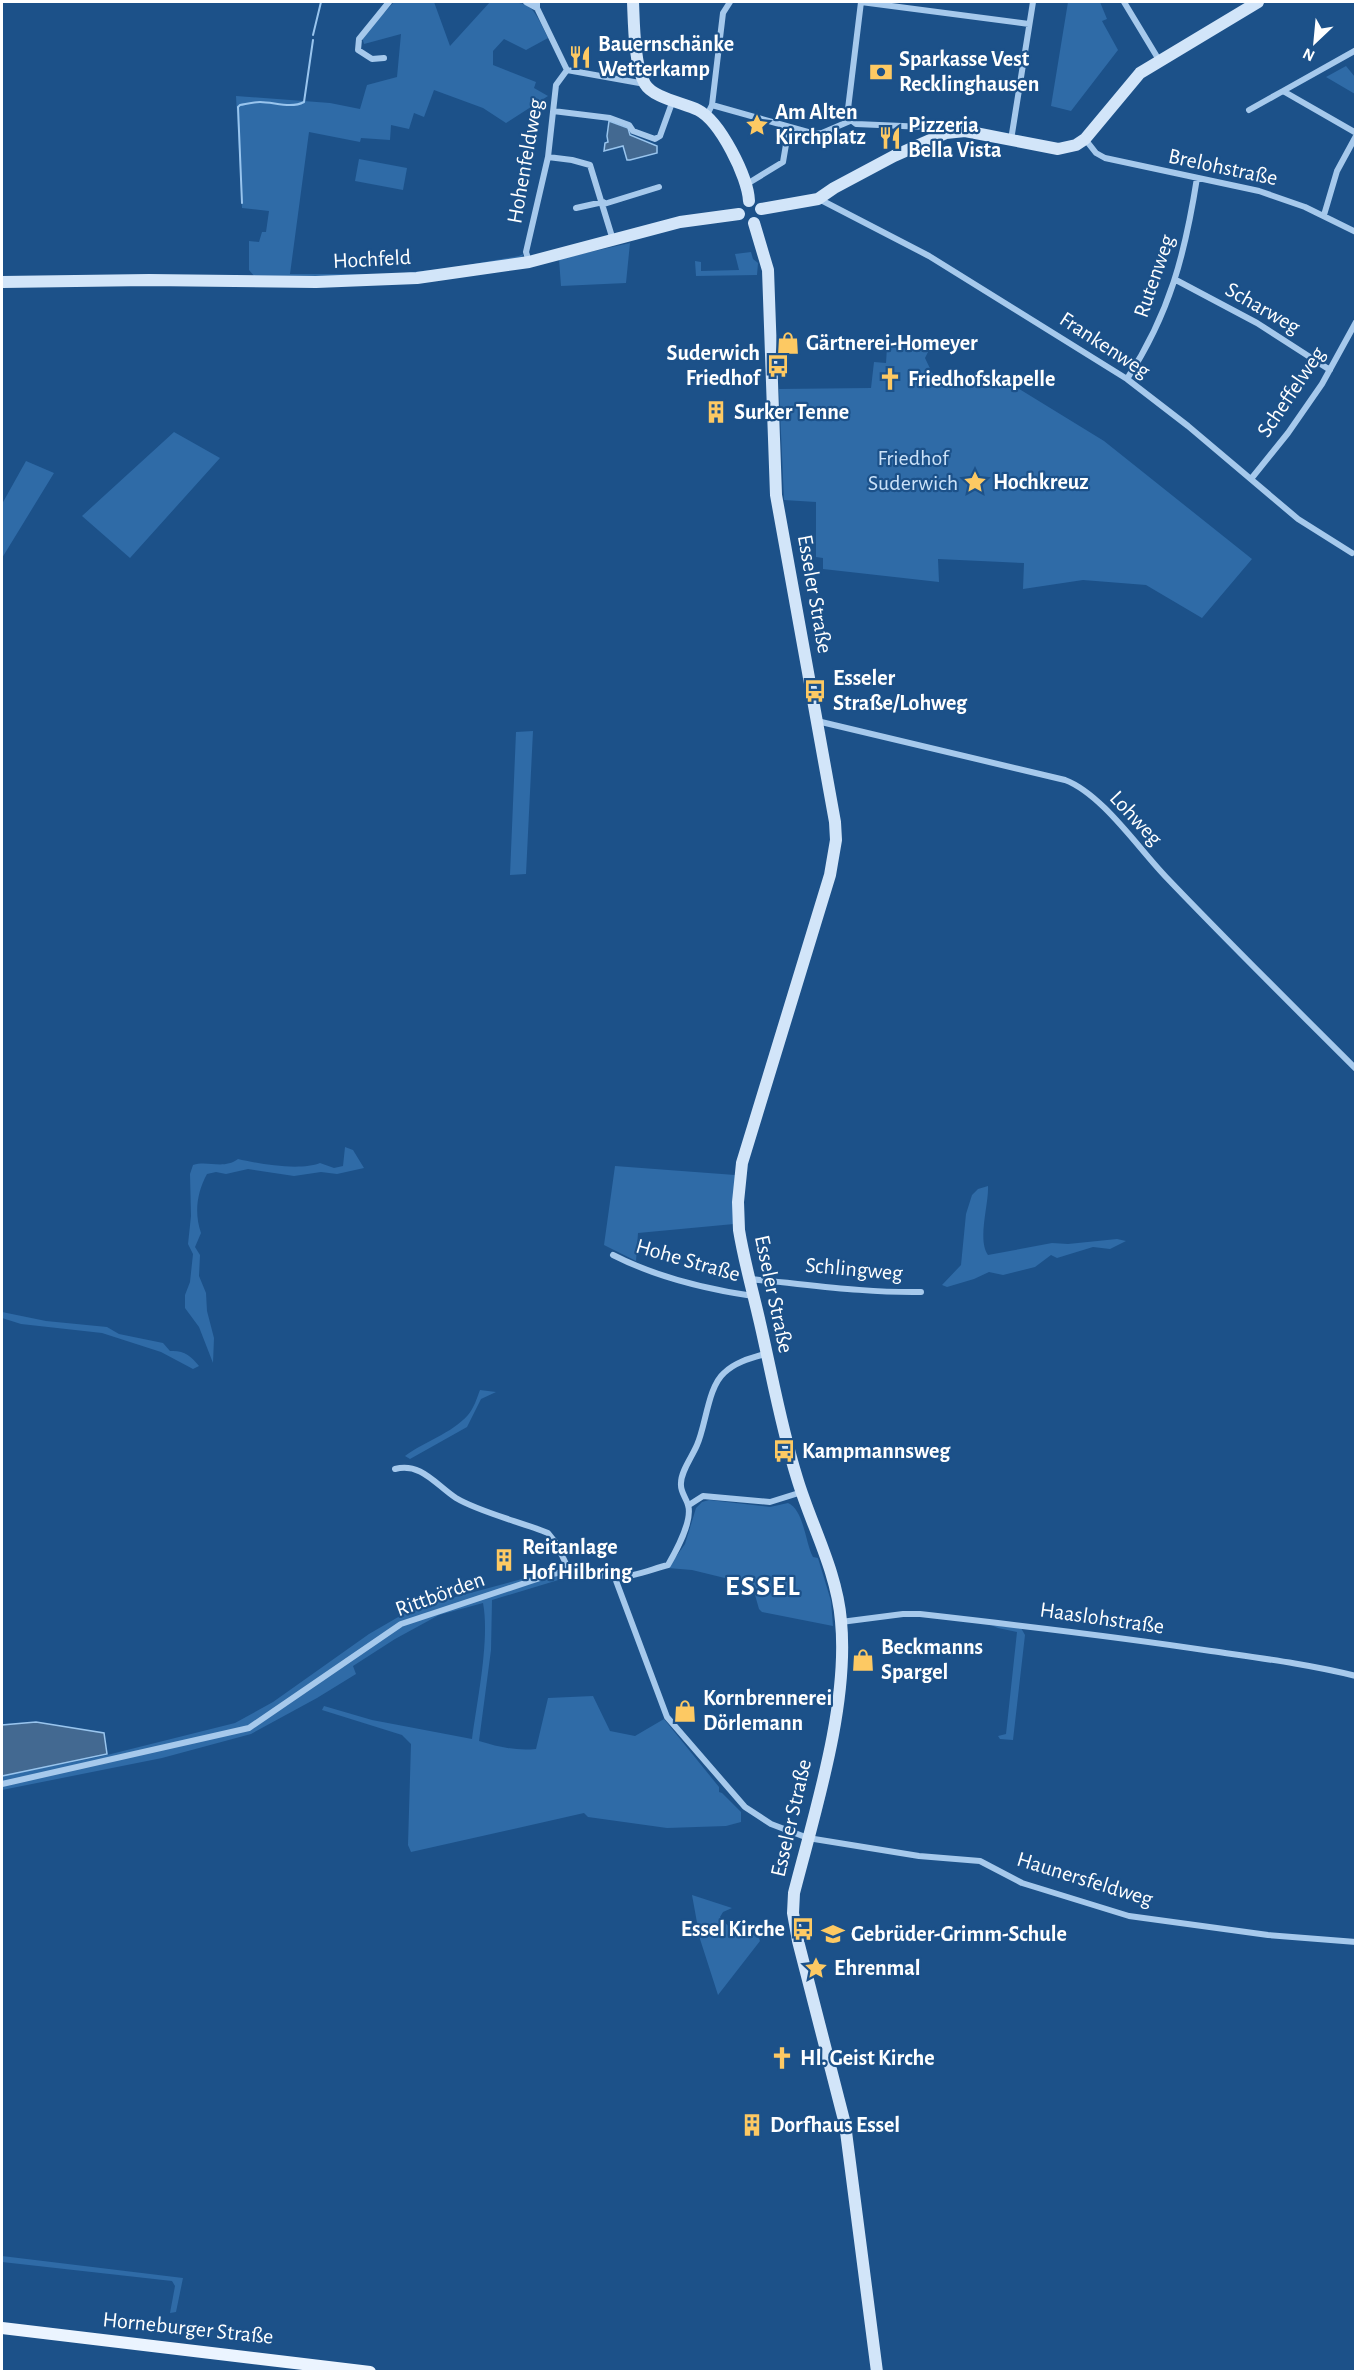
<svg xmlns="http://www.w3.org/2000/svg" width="1357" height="2373" viewBox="0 0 1357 2373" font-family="'Alegreya Sans',sans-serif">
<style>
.green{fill:#2f6ba7}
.water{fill:#436991;stroke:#99c5ee;stroke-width:1.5}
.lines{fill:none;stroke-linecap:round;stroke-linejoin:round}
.stream{stroke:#99c5ee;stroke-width:2}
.street{stroke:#a6c9ec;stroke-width:6}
.secondary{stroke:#d2e5f9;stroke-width:12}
.primary{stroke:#ebf4ff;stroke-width:12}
.labels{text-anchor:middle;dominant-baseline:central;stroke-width:4.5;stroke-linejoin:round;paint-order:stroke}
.poi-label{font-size:22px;font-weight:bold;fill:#fff;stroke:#1c5189;text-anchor:start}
.street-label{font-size:22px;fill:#fff;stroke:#1c5189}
.park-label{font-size:22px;fill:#cbe2f9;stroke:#1c5189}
.district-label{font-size:28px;font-weight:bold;letter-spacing:1.5px;fill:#fff;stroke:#1c5189}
</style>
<rect width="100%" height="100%" fill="#1c5189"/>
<path class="green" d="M 394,2 L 434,2 L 450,46 L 490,2 C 531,2 530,1 548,38 L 526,50 L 504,39 L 493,51 L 493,65 L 536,82 L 534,88 L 548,96 L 506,123 L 483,108 L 434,90 L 424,117 L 414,113 L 409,129 L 391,125 L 390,140 L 361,138 L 360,142 L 309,132 L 290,274 L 394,274 L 451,268 L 519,256 L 523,254 L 522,258 L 430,276 L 255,277 L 249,270 L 249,241 L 259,242 L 262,232 L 266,232 L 269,211 L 242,208 L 236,96 L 330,103 L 360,109 L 367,85 L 397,77 L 401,34 L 364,44 L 362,37 Z
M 1068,2 L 1100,2 L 1107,19 L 1102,21 L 1118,50 L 1071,111 L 1051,106 Z
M 1346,66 L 1355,77 L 1355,94 L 1326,77 Z
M 359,159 L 407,168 L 403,190 L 355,181 Z
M 630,243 L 626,283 L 561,286 L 559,259 Z
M 751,252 L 753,259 L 758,263 L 757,275 L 696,276 L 695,261 L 701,262 L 701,271 L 739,270 L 735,254 Z
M 887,347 L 929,350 L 925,358 L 936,381 L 1011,384 L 1104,441 L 1252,559 L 1202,618 L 1146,585 L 1083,580 L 1023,589 L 1024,563 L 938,559 L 939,582 L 823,569 L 823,558 L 816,557 L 816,502 L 784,500 L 779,389 L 871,388 L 874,362 L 886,363 Z
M 174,432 L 220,458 L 130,558 L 82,516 Z
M 26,461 L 54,473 L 2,558 L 2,504 Z
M 533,731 L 526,874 L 510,875 L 516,732 Z
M 345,1147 L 353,1150 L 364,1168 L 337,1174 L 321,1172 L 294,1176 L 248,1169 L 226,1174 L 216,1172 L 207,1174 C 197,1192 194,1213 201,1233 L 195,1247 L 200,1255 L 199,1276 L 206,1293 L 207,1311 L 214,1338 L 213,1363 L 199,1327 L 185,1308 L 185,1295 L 190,1282 L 193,1254 L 188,1244 L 191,1216 L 190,1174 L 193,1165 C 208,1160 223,1170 238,1159 C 259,1164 300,1171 320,1163 L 334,1168 L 343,1166 Z
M 615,1166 L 735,1175 L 734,1224 L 638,1233 L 636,1261 L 604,1245 Z
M 988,1186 C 989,1204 977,1240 988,1255 L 1052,1243 L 1068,1244 L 1117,1239 L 1126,1241 L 1110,1249 L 1093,1247 L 1057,1258 L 1051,1255 L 1035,1267 L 1003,1275 L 989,1272 L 974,1279 L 947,1287 L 942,1285 L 961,1265 L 966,1214 L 972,1195 L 978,1189 Z
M 2,1312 L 46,1321 L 107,1327 L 119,1334 L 163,1343 L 170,1351 C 184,1350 191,1356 199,1366 L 193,1369 L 161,1352 L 102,1333 L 21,1324 L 2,1318 Z
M 480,1390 L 496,1392 L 481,1399 L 467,1427 L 410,1459 L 405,1456 C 425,1441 451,1434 468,1415 C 474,1408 477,1398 480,1390 Z
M 709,1500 L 770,1507 L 788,1503 C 804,1510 805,1542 813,1557 L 818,1558 L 831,1601 L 833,1626 L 762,1612 L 759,1609 L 751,1581 L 733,1580 L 692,1570 L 668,1568 L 685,1544 L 696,1508 L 702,1502 Z
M 563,1568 L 565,1578 L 492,1600 L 491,1650 L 479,1741 C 499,1747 516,1751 536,1749 L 548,1698 L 593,1696 L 610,1731 L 635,1736 L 664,1719 L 719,1787 L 719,1792 L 722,1793 L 741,1812 L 741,1822 L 726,1826 L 667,1828 L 588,1817 L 584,1813 L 411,1852 L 408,1845 L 411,1744 L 402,1735 L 322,1710 L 324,1706 L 372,1720 L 472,1739 C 477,1701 490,1639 483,1603 L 439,1615 L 395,1639 L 353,1666 L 356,1674 L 317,1698 L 251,1734 L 162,1758 L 2,1790 L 2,1776 L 103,1756 L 235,1723 L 273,1702 L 369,1634 L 400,1616 L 426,1605 Z
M 991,1625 L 1021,1628 L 1025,1635 L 1013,1740 L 1000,1739 L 998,1736 L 1006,1734 L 1017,1632 L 998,1628 Z
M 692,1895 L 732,1908 L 723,1912 L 720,1917 C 728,1930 745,1932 758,1936 L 760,1941 L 718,1995 L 700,1939 Z
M 2,2256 L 183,2278 L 176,2312 L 170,2313 L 175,2286 L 172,2281 L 2,2262 Z"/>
<path class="water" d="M 609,121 L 628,128 L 630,135 L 657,146 L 657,153 L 630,160 L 627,160 L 623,146 L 604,151 L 605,143 L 608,142 L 607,136 Z
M 36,1722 L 104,1733 L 107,1754 L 2,1776 L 2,1725 Z"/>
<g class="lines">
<path class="stream" d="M 313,35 L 321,2
M 242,203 L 238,107 L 240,105 C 246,104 253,102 260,102 C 274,102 291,109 304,102 L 313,40"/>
<path class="street" d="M 526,2 L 537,8
M 537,2 L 537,8 L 567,70 L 645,84
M 861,2 L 847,117 L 856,124 L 925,127 L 938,135
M 861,2 L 1029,24
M 1124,2 L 1159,60
M 1356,50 L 1283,91 L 1356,133
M 384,58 L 372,59 L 358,50 L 359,39 L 389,2
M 712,105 L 815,134 L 822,133 L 850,121
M 1249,110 L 1283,91
M 553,111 L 610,118 L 629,125 L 633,131 L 655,139 L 660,136 L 673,100
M 707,115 L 712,105 L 723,13 L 730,2
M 1085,139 L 1096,153 L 1105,158 L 1259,191 L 1305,207 L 1356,232
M 1011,140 L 1033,2
M 548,157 L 572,160 L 590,165 L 613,240
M 747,184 L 783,162 L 789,127
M 819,199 L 929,256 L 1127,379 L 1188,426 L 1298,519 L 1352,553
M 604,204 L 659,187
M 576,208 L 603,202
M 1324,215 L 1337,171 L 1356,136
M 529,262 L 526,252 L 548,157 L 556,85 L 567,70
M 1176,280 L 1257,323 L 1330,370
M 1127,379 C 1170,313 1185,254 1197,178
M 1251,479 L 1288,433 L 1322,384 L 1356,322
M 817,721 L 1065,780 C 1102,794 1138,848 1166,877 C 1228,942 1292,1005 1356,1069
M 613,1255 C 656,1277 705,1289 753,1296
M 749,1279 C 806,1284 863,1293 921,1292
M 395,1469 C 421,1462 436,1485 456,1498 C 479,1512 521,1522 548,1533 L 556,1543 L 569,1570
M 689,1505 L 703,1496 L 770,1502 L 802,1492
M 615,1578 L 667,1717 L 745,1807 L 771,1824 L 808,1838 L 919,1856 L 980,1861 L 1022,1883 L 1129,1916 L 1268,1935 L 1356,1942
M 841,1622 L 903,1614 L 920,1614 C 1017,1625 1114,1636 1211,1651 C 1259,1658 1308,1664 1356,1676
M 2,1784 L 249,1728 L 401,1624 L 552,1574 C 579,1568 592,1577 618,1577 C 634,1577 652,1569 668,1565 C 676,1551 693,1521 688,1505 C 686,1497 680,1492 681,1483 C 681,1471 692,1457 697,1445 C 706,1425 708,1387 724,1373 C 735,1362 751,1358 765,1354"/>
<path class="secondary" d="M 633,2 C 634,24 634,65 645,84 C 653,98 684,103 698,110 C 720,121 748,177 749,201
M 761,209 L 818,199 L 834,188 L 894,156 L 946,133 L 965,131 L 1058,149 L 1076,145 L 1085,139 L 1140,73 L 1258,2
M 754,223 L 768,270 L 776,495 L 835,822 L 836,840 L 830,875 L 742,1163 L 738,1202 L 739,1230 C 744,1261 753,1292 760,1323 C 772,1375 781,1427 797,1478 C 811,1525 837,1571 841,1621 C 849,1705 815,1811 794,1893 L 793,1913 L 798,1941 L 845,2124 L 877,2372
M 2,282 L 149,280 L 316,282 L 417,278 L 529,262 L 680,222 L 739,214"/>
<path class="primary" d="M 2,2328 L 370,2372"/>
</g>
<defs>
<g id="restaurant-bare" transform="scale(1.8)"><path d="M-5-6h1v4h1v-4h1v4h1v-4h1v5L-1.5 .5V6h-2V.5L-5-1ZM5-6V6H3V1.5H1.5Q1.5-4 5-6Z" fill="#fdc963" stroke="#1c5189" stroke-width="2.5" paint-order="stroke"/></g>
<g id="bank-bare" transform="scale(1.8)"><path d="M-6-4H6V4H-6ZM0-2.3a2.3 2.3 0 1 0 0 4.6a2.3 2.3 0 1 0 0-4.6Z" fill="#fdc963" stroke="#1c5189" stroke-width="2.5" paint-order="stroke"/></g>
<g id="sight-bare" transform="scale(1.8)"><path d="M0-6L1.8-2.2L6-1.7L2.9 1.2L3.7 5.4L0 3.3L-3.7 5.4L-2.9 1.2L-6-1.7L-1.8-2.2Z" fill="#fdc963" stroke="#1c5189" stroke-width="2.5" paint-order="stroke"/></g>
<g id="shop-bare" transform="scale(1.8)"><path d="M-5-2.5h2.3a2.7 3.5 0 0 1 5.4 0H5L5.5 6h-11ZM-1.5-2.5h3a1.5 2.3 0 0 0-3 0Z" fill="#fdc963" stroke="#1c5189" stroke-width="2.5" paint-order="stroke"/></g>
<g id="bus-bare" transform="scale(1.8)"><path d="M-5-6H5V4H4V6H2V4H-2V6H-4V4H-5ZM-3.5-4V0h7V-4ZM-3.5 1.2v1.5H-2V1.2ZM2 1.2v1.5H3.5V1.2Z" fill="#fdc963" stroke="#1c5189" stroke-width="2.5" paint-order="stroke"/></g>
<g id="church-bare" transform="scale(1.8)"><path d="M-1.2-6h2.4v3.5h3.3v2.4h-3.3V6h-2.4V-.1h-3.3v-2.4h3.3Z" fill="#fdc963" stroke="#1c5189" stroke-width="2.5" paint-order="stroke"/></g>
<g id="building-bare" transform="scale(1.8)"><path d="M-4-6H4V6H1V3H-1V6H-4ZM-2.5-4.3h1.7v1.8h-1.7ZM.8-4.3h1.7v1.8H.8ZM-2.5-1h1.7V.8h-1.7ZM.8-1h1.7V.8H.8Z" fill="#fdc963" stroke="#1c5189" stroke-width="2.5" paint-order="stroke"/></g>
<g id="school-bare" transform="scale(1.8)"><path d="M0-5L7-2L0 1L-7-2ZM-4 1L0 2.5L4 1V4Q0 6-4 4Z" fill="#fdc963" stroke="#1c5189" stroke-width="2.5" paint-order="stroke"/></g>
</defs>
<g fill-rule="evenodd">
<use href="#restaurant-bare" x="580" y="57"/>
<use href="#bank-bare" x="881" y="72"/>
<use href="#sight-bare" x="757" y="125"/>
<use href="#restaurant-bare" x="890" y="138"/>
<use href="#shop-bare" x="788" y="343"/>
<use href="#bus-bare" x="778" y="366"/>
<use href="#church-bare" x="890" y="379"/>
<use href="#building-bare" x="716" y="412"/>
<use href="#sight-bare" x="975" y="482"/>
<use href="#bus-bare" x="815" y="691"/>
<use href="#bus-bare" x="784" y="1451"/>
<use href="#building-bare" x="504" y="1560"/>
<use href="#shop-bare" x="863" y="1660"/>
<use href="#shop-bare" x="685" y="1711"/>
<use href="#bus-bare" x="803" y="1929"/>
<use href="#school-bare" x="833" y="1934"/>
<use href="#sight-bare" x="816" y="1968"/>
<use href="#church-bare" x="782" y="2058"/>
<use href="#building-bare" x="752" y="2125"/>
</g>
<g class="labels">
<g class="poi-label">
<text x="598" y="44">Bauernschänke<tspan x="598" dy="25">Wetterkamp</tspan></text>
<text x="899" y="59">Sparkasse Vest<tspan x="899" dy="25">Recklinghausen</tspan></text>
<text x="775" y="112">Am Alten<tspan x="775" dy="25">Kirchplatz</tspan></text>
<text x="908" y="125">Pizzeria<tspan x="908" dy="25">Bella Vista</tspan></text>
<text x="806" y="343">Gärtnerei-Homeyer</text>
<text x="760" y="353" text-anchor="end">Suderwich<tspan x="760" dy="25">Friedhof</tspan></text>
<text x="908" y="379">Friedhofskapelle</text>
<text x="734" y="412">Surker Tenne</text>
<text x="993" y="482">Hochkreuz</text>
<text x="833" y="678">Esseler<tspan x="833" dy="25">Straße/Lohweg</tspan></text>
<text x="802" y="1451">Kampmannsweg</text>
<text x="522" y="1547">Reitanlage<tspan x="522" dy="25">Hof Hilbring</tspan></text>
<text x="881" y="1647">Beckmanns<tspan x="881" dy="25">Spargel</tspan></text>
<text x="703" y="1698">Kornbrennerei<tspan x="703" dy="25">Dörlemann</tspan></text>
<text x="785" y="1929" text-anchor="end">Essel Kirche</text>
<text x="851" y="1934">Gebrüder-Grimm-Schule</text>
<text x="834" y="1968">Ehrenmal</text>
<text x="800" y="2058">Hl. Geist Kirche</text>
<text x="770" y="2125">Dorfhaus Essel</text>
</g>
<g class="street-label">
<text transform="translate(525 161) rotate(-80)">Hohenfeldweg</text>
<text transform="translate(1223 167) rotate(12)">Brelohstraße</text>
<text transform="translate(372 259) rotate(-3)">Hochfeld</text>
<text transform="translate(1154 276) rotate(-71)">Rutenweg</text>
<text transform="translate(1263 308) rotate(30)">Scharweg</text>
<text transform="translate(1105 345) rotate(33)">Frankenweg</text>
<text transform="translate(1291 392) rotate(-56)">Scheffelweg</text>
<text transform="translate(815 594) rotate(80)">Esseler Straße</text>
<text transform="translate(1136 818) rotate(47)">Lohweg</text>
<text transform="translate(688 1260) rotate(16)">Hohe Straße</text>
<text transform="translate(854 1269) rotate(5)">Schlingweg</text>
<text transform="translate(774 1294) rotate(78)">Esseler Straße</text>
<text transform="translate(440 1594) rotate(-20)">Rittbörden</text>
<text transform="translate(1102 1618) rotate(8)">Haaslohstraße</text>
<text transform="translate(791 1818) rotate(-77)">Esseler Straße</text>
<text transform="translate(1085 1879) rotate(17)">Haunersfeldweg</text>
<text transform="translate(188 2328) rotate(6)">Horneburger Straße</text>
</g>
<g class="park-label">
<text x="913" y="458">Friedhof<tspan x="913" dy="25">Suderwich</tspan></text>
</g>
<g class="district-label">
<text x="763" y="1587">ESSEL</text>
</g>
</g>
<rect width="1357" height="2373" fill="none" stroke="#ffffff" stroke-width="6"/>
<g transform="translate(1315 42) rotate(206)" stroke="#1c5189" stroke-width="4.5" paint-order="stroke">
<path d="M0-4.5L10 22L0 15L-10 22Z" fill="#ffffff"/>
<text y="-9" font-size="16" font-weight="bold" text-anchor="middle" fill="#ffffff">N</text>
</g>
</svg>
